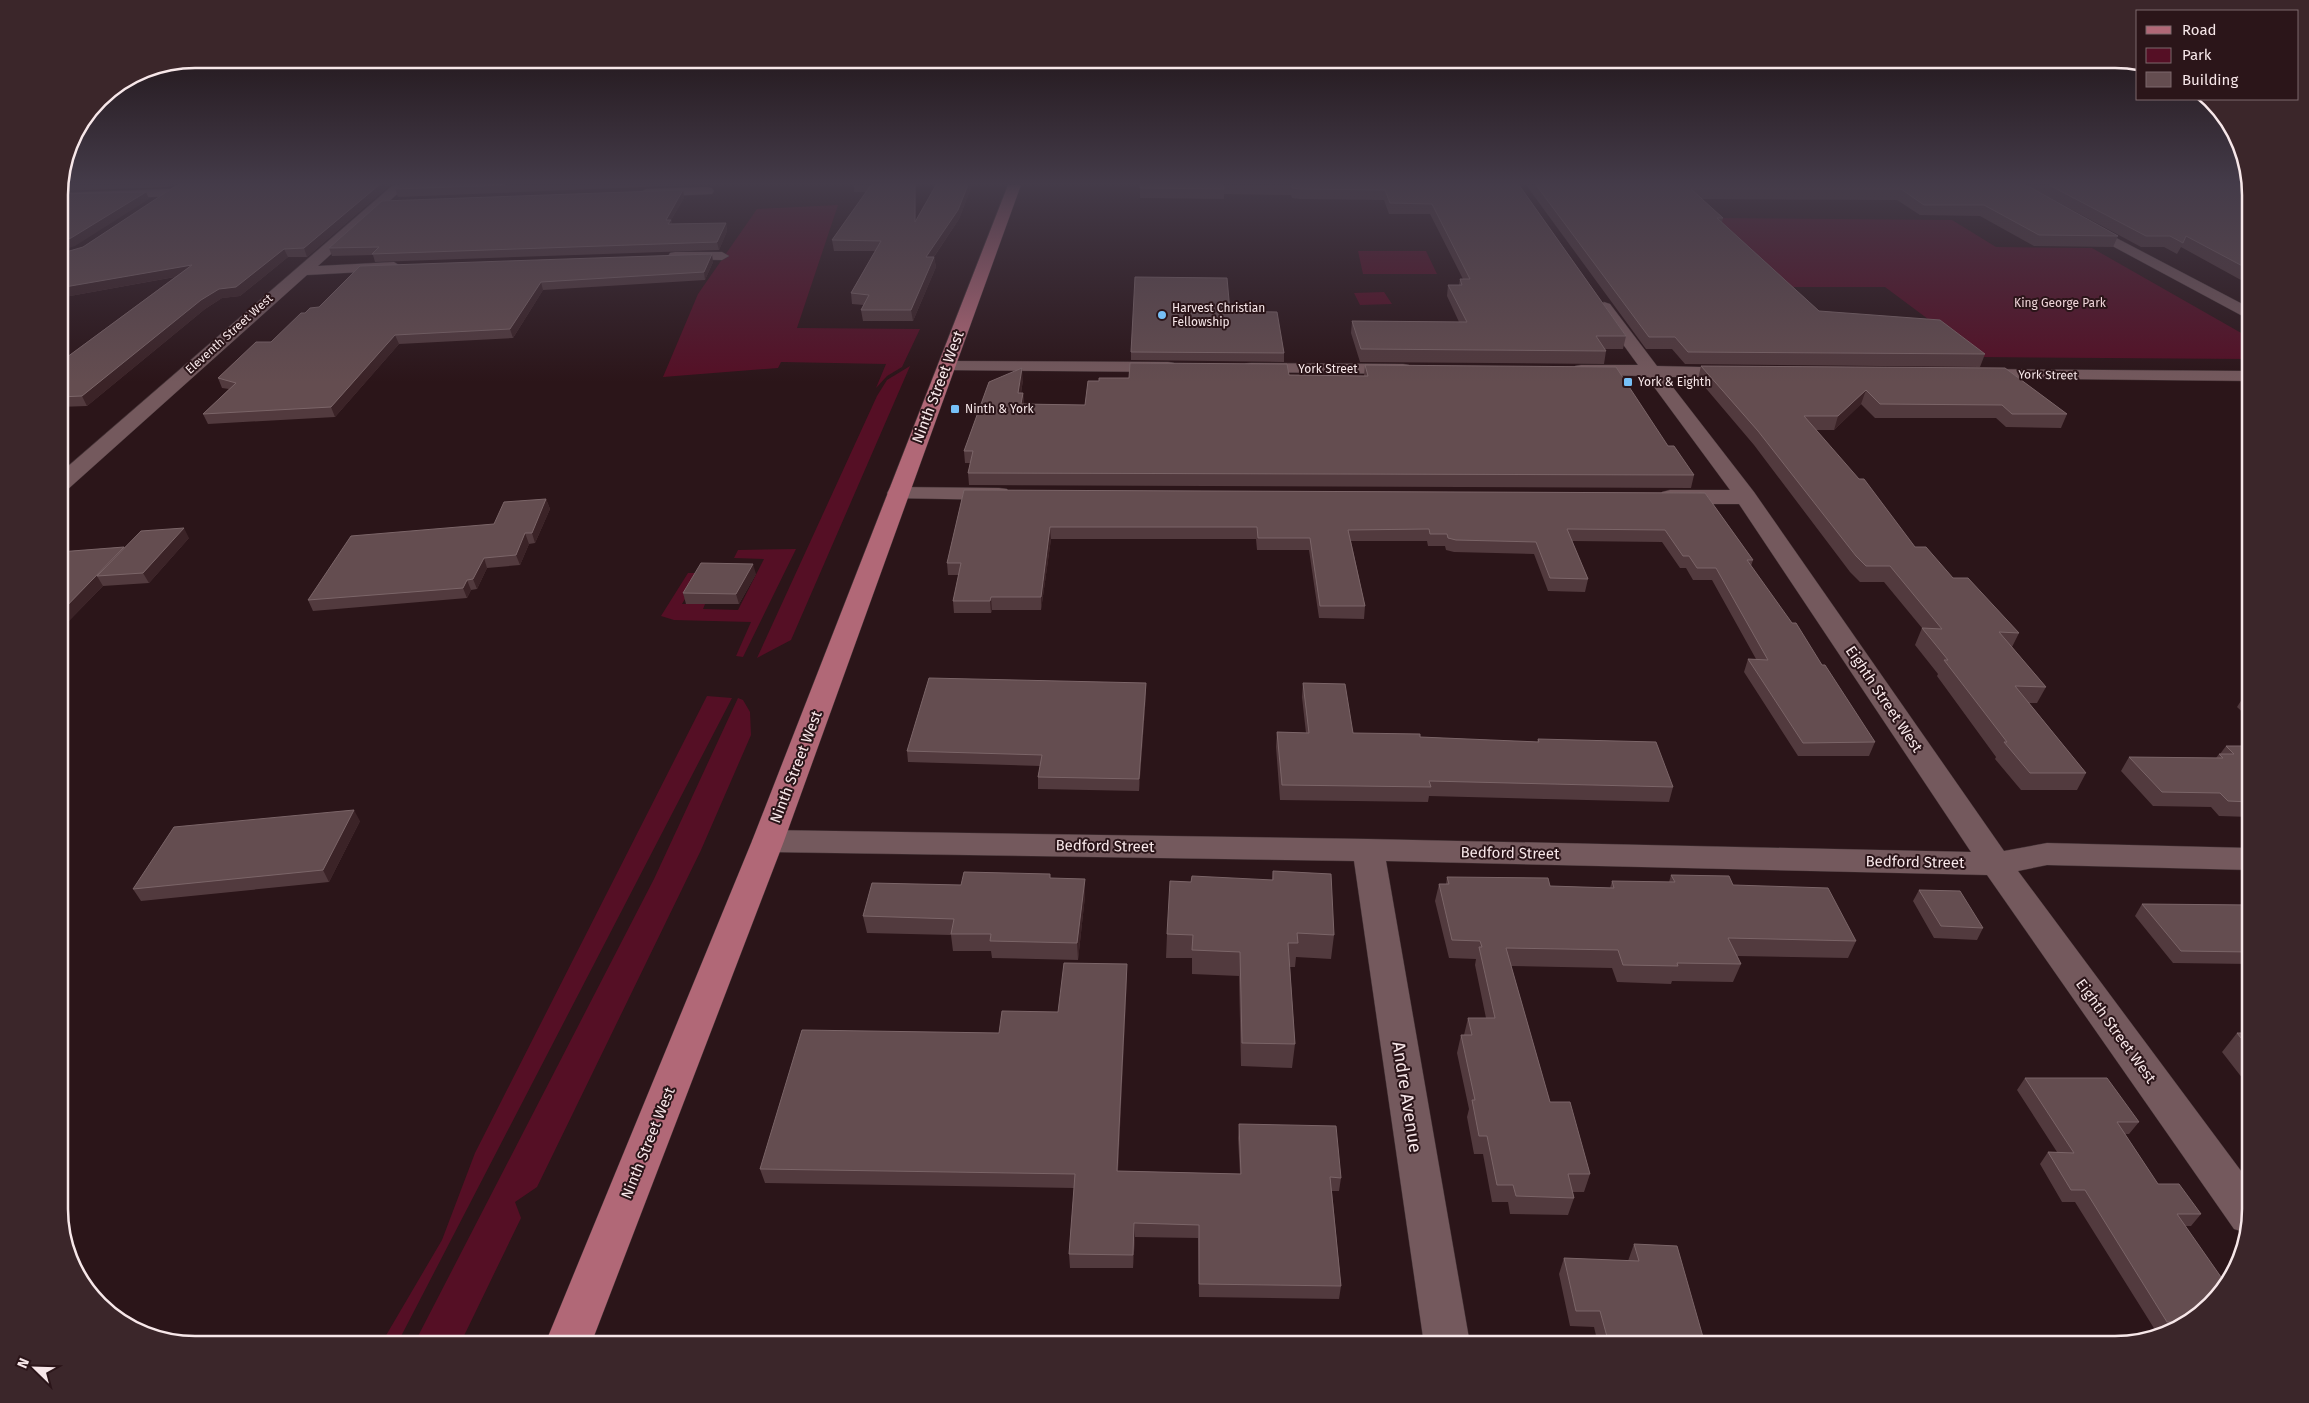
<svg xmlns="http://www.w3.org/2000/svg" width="2309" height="1403" viewBox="0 0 2309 1403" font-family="'Fira Sans',sans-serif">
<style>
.green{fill:#550f25}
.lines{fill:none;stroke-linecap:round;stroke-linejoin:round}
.minor-casing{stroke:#403033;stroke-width:1}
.major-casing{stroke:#403033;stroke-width:1}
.minor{fill:#74595d;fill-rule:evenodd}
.major{fill:#b16877;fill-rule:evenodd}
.wall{fill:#523a3e}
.shaded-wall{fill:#3b2327}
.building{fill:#644d50;stroke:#7b6568}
.poi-dot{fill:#76c0f7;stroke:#2b1519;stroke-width:2}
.labels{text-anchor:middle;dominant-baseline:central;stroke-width:4;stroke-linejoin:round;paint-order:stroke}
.far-park-label{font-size:12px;fill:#efd5d9;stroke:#2b1519}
.far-poi-label{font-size:12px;fill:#f7e7e9;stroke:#2b1519;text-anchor:start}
.far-street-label{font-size:12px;fill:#f7e7e9;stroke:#2b1519}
.street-label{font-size:15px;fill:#f7e7e9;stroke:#2b1519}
.near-street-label{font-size:18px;fill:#f7e7e9;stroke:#2b1519}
.rim{fill:none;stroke:#f7e7e9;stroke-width:2.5}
</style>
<rect width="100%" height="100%" fill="#2b1519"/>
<path class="green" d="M 838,205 L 797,328 L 920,329 L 902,367 L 887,376 L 876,388 L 886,364 L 781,362 L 778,368 L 663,377 L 698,294 L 757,209 Z
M 1705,218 L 1952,220 L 1996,247 L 2092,248 L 2250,338 L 2250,359 L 1979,357 L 1885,287 L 1779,287 Z
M 1358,251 L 1426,251 L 1437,274 L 1363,274 Z
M 1384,292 L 1392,304 L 1360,305 L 1354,293 Z
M 910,366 L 791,640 L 757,658 L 877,396 L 887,380 Z
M 796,549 L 743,657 L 736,656 L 751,622 L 674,620 L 661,616 L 688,573 L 700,573 L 682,604 L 705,604 L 703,609 L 738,610 L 764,559 L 734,558 L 738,550 Z
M 707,696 L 732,698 L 397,1344 L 381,1344 L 442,1240 L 475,1153 Z
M 738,698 L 743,700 L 750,712 L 751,735 L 701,850 L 537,1187 L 515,1202 L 521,1218 L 460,1344 L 414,1344 L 654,879 Z"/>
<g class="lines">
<g class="minor-casing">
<path id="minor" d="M 393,185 L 407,185 L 318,266 L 394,262 L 402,267 L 399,270 L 307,275 L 67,490 L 59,491 L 59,474 Z
M 707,187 L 712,188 L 714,191 L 712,194 L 646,197 L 639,193 L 646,189 Z
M 171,189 L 178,193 L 176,196 L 59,201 L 59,193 Z
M 2082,220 L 2250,308 L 2250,320 L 2077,227 L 2075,224 Z
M 675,252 L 722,252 L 729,256 L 722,260 L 670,259 L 668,256 L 670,253 Z
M 1604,302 L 1610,304 L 1657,366 L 1744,368 L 1747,372 L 1744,376 L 1738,377 L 1665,377 L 1754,492 L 2004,851 L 2047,843 L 2250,848 L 2250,870 L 2047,865 L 2018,871 L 2250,1183 L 2250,1209 L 2244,1232 L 2234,1229 L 1987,875 L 1386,861 L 1470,1344 L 1424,1344 L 1354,861 L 768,852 L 757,849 L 752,841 L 757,833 L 768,830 L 1368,839 L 1971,852 L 1739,504 L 1670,504 L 1662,502 L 1659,497 L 1662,492 L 1670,490 L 1730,490 L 1646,376 L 1581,375 L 1575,374 L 1572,370 L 1575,366 L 1581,365 L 1638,365 L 1596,307 Z
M 947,361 L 1168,362 L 1174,363 L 1177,367 L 1174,371 L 1168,372 L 941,370 L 938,366 L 941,362 Z
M 1251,363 L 1403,364 L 1409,365 L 1412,369 L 1409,373 L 1403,374 L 1245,372 L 1242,368 L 1245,364 Z
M 1976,369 L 2250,371 L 2250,381 L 1970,378 L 1967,374 L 1970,370 Z
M 898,487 L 999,488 L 1007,489 L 1010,494 L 1007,499 L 999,500 L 890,498 L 887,493 L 890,488 Z"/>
</g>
<g class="major-casing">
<path id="major" d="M 1008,185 L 1021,185 L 784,841 L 591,1344 L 545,1344 L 752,841 Z"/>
</g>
<use href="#minor" class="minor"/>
<use href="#major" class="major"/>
</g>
<path class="wall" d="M 59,185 L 172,185 L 168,187 L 59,191 Z
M 177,185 L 390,185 L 307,257 L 288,257 L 240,296 L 222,298 L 205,309 L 87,406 L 59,407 L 59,363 L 175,277 L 59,298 L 59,254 L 83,247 Z
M 398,185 L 691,185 L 398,197 L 395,189 Z
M 854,185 L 916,185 L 916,220 L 936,185 L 972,185 L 959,219 L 934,257 L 936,267 L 913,321 L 863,321 L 861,310 L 864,305 L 852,304 L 851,293 L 875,251 L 834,251 L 832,240 L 866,192 L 854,192 Z
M 1140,185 L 1519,185 L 1626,336 L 1623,349 L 1605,349 L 1606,351 L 1604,364 L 1360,362 L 1351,333 L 1352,321 L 1459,322 L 1447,296 L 1448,285 L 1459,285 L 1460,279 L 1463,279 L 1430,214 L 1389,214 L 1384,200 L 1300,199 L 1292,198 L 1291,195 L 1224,194 L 1224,199 L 1140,198 Z
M 1526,185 L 2026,185 L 2118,236 L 2113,247 L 2034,246 L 1980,216 L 1920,215 L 1897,200 L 1702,199 L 1723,218 L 1722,222 L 1819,311 L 1985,354 L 1980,367 L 1685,364 L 1672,349 L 1646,349 Z
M 2026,185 L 2250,185 L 2250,285 L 2181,247 L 2177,254 L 2164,247 L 2141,247 Z
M 683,190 L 684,198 L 671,220 L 672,224 L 726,223 L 727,231 L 719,250 L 375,262 L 373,255 L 332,256 L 329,248 Z
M 713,262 L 705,280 L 543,290 L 513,338 L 399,344 L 335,417 L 208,424 L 203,414 L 229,389 L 222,388 L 218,378 L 271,342 L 305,313 L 319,307 Z
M 1230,311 L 1284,353 L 1284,362 L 1131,360 L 1131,352 Z
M 1365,365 L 1668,446 L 1694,475 L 1691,488 L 969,485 L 968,473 L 970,463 L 965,463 L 964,451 L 1023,380 L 1021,393 L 1023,393 L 1024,404 L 1085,405 L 1099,381 L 1129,378 L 1289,375 L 1364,376 Z
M 1701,366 L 2005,368 L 2067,414 L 2061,428 L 2006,427 L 1996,418 L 1875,418 L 1861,404 L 1834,430 L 1816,430 L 1915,547 L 2019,633 L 2012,647 L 2046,687 L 2037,703 L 2029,703 L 2086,773 L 2077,790 L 2021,790 L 1995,759 L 1996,757 L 1937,676 L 1938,674 L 1915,645 L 1922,628 L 1884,582 L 1860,582 L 1850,572 L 1754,445 L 1698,379 Z
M 964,490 L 1705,493 L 1753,560 L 1751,566 L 1822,665 L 1875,742 L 1869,756 L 1798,756 L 1744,672 L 1748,659 L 1756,659 L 1712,580 L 1693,580 L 1686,568 L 1680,568 L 1662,542 L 1572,541 L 1588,579 L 1585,592 L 1548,591 L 1534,554 L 1454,552 L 1446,550 L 1445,546 L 1428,546 L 1427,541 L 1351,541 L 1365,606 L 1364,619 L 1319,618 L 1309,550 L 1257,550 L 1256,539 L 1051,539 L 1041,610 L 992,610 L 991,613 L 954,613 L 953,601 L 959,575 L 948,575 L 947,563 Z
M 546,499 L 550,509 L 535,543 L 529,544 L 520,565 L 487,568 L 477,589 L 471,590 L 467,598 L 313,611 L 308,600 L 494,524 Z
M 189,538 L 149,583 L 103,586 L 59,631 L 59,552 L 124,547 Z
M 756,574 L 739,604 L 686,604 L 683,593 Z
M 1146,683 L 1146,694 L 1139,791 L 1038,789 L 1038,777 L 1040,766 L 908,762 L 907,751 Z
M 1303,683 L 1353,733 L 1420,737 L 1537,742 L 1538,739 L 1673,787 L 1669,802 L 1429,796 L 1428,802 L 1280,800 L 1276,747 L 1277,732 L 1306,733 L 1302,697 Z
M 2246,693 L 2250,693 L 2250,719 L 2237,707 Z
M 2226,746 L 2250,746 L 2250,817 L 2219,816 L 2211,807 L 2153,806 L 2121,771 L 2129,757 L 2216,758 L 2219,754 L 2220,754 Z
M 360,821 L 329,882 L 141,901 L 133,889 Z
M 1273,871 L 1334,935 L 1331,959 L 1296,957 L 1295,967 L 1290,967 L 1295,1044 L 1292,1068 L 1241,1066 L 1239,976 L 1192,974 L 1192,958 L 1166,958 L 1167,934 L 1191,882 L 1272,880 Z
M 1050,874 L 1050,878 L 1085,896 L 1078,960 L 992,958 L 991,951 L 953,951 L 951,935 L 867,933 L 863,916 L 961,885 Z
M 1671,875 L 1733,885 L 1856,941 L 1848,958 L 1737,956 L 1741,964 L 1733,982 L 1672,981 L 1671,984 L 1617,982 L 1612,968 L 1511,966 L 1550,1102 L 1590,1174 L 1584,1192 L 1573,1192 L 1574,1198 L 1568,1215 L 1510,1214 L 1508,1202 L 1492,1202 L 1483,1154 L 1474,1154 L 1467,1117 L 1469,1109 L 1457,1053 L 1461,1035 L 1464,1035 L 1468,1018 L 1486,1018 L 1475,965 L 1476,959 L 1449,958 L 1435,901 L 1439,884 L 1446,884 L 1447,877 L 1550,886 L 1610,888 L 1612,881 L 1669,882 Z
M 1919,890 L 1983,928 L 1977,940 L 1934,938 L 1913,901 Z
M 2142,904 L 2250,905 L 2250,964 L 2173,963 L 2135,916 Z
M 1127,977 L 1118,1171 L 1240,1174 L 1238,1138 L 1239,1124 L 1341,1178 L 1339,1191 L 1332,1191 L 1341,1286 L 1339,1299 L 1199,1297 L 1198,1238 L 1135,1237 L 1133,1268 L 1070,1268 L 1069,1254 L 1074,1188 L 765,1183 L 760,1169 L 999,1033 L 1058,1012 Z
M 2247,1027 L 2250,1027 L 2250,1088 L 2222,1052 L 2237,1033 L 2243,1033 Z
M 2025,1078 L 2139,1122 L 2129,1134 L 2125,1134 L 2158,1184 L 2201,1214 L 2191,1226 L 2185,1226 L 2221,1277 L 2232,1277 L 2182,1326 L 2157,1333 L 2075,1202 L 2062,1202 L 2040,1164 L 2048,1152 L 2057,1152 L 2017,1090 Z
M 1634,1244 L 1705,1344 L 1598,1344 L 1594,1327 L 1570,1326 L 1559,1274 L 1564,1258 L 1628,1261 Z"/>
<path class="shaded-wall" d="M 379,185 L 390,185 L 307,257 L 304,248 Z
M 915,185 L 916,185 L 916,232 L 915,222 Z
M 968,185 L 972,185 L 959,219 L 927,267 L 926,257 Z
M 683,190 L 684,198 L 671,220 L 673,228 L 670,232 L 666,220 Z
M 146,192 L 149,199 L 75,246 L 59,251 L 59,242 Z
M 726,223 L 727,231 L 719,250 L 717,242 Z
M 284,249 L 288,257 L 240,296 L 222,298 L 205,309 L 87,406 L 82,396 L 201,300 Z
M 712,254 L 713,262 L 705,280 L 704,272 Z
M 934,257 L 936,267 L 913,321 L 911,310 Z
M 192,265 L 196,273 L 59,298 L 59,288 Z
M 541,282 L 543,290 L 513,338 L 510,329 Z
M 395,335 L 399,344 L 335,417 L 331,407 Z
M 1022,368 L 1023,380 L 1019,404 L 1018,393 Z
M 1866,390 L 1861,404 L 1834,430 L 1838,416 Z
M 1023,393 L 1024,404 L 1021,404 Z
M 546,499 L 550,509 L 535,543 L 532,533 Z
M 1050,527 L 1051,539 L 1041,610 L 1041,597 Z
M 184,528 L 189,538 L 149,583 L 143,573 Z
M 525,533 L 529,544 L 520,565 L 516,555 Z
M 124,547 L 97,576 L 103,586 L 59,631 L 59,614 Z
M 484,558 L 487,568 L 477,589 L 473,579 Z
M 753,564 L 756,574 L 739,604 L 736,594 Z
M 467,580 L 471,590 L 467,598 L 463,588 Z
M 991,597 L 992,610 L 991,613 L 990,601 Z
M 1146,683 L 1146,694 L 1139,791 L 1139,779 Z
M 354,810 L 360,821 L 329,882 L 323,870 Z
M 1085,879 L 1085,896 L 1078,960 L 1077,943 Z
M 1127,964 L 1127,977 L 1117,1185 L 1117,1171 Z
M 1134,1223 L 1135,1237 L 1133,1268 L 1133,1255 Z"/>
<path class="building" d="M 177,185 L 379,185 L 304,248 L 284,249 L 236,287 L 219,289 L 201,300 L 82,396 L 59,397 L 59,363 L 192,265 L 59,288 L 59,254 L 83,247 Z
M 399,185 L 505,185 L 395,189 Z
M 871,185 L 915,185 L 915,222 L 936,185 L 968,185 L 958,210 L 926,257 L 934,257 L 911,310 L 861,310 L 869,295 L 851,293 L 881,241 L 832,240 Z
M 1140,185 L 1223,185 L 1224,189 L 1140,188 Z
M 1292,185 L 1519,185 L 1626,336 L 1596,336 L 1606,351 L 1361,349 L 1352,321 L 1467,322 L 1448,285 L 1462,285 L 1460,279 L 1470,279 L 1432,204 L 1390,203 L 1385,190 L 1301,189 L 1292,188 Z
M 1536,185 L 2026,185 L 2118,236 L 2039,235 L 1984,205 L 1924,205 L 1901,189 L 1691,189 L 1723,218 L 1717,218 L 1819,311 L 1940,320 L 1985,354 L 1688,352 L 1675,337 L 1649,337 Z
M 2049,185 L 2250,185 L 2250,270 L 2186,236 L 2183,243 L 2170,236 L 2146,236 Z
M 683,190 L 666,220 L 671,220 L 668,224 L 726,223 L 717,242 L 372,254 L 379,247 L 329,248 L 382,201 Z
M 146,192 L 71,238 L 59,242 L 59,194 Z
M 712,254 L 704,272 L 541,282 L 510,329 L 395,335 L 331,407 L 203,414 L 236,383 L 218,378 L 256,342 L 271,342 L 301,313 L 305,313 L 310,308 L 319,307 L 360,266 Z
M 1135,277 L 1227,278 L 1230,311 L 1277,312 L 1284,353 L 1131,352 Z
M 1130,363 L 1287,364 L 1289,375 L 1368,376 L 1365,365 L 1616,367 L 1668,446 L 1674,446 L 1694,475 L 968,473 L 973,451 L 964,451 L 989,382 L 1022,368 L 1018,393 L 1023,393 L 1021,404 L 1085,405 L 1088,381 L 1099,381 L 1099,378 L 1129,378 Z
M 1701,366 L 2005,368 L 2067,414 L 2012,414 L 2002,405 L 1880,404 L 1866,390 L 1838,416 L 1804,416 L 1859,479 L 1864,479 L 1915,547 L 1926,547 L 1953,578 L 1968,578 L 2019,633 L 1999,632 L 2046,687 L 2015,686 L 2086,773 L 2030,773 L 2004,742 L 2007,742 L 1944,660 L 1948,660 L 1922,628 L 1942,629 L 1890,566 L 1866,566 L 1856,556 L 1758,431 Z
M 964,490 L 1705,493 L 1753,560 L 1747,560 L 1792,623 L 1796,623 L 1822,665 L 1825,665 L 1875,742 L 1803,743 L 1748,659 L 1768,660 L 1716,568 L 1697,568 L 1689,556 L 1683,556 L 1665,530 L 1567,529 L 1588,579 L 1550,578 L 1536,542 L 1456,540 L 1448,538 L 1447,534 L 1430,534 L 1429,529 L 1348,530 L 1365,606 L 1320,606 L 1310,538 L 1258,538 L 1257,527 L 1050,527 L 1041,597 L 991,597 L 990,601 L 953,601 L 961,563 L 947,563 Z
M 546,499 L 532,533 L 525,533 L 516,555 L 484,558 L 473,579 L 467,580 L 463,588 L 308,600 L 351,536 L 494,524 L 504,502 Z
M 184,528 L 143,573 L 97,576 L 141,531 Z
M 124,547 L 59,614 L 59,552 Z
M 701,563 L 753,564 L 736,594 L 683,593 Z
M 929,678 L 1146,683 L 1139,779 L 1038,777 L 1042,755 L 907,751 Z
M 1303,683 L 1345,684 L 1353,733 L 1420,734 L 1420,737 L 1539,742 L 1538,739 L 1656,742 L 1673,787 L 1429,781 L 1431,787 L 1282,785 L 1277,732 L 1309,733 Z
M 2246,693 L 2250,693 L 2250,697 Z
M 2226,746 L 2250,746 L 2250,802 L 2228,801 L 2220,793 L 2162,792 L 2129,757 L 2223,758 L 2219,754 L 2234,754 Z
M 354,810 L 323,870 L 133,889 L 174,827 Z
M 1273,871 L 1331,874 L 1334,935 L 1297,933 L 1298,943 L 1288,943 L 1295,1044 L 1242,1043 L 1240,952 L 1192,950 L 1193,935 L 1167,934 L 1170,881 L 1191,882 L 1192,876 L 1273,880 Z
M 964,872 L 1050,874 L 1050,878 L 1085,879 L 1077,943 L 990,941 L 991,934 L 951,934 L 954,919 L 863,916 L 872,883 L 961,885 Z
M 1671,875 L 1729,876 L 1733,885 L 1828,888 L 1856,941 L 1728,938 L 1741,964 L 1677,963 L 1678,966 L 1623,965 L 1618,950 L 1506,948 L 1550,1102 L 1570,1102 L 1590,1174 L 1568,1174 L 1574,1198 L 1516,1196 L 1513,1185 L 1497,1185 L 1487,1136 L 1479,1136 L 1472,1100 L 1475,1100 L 1461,1035 L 1472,1035 L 1468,1018 L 1495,1018 L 1479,947 L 1482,947 L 1480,941 L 1452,940 L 1439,884 L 1449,884 L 1447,877 L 1548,878 L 1550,886 L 1614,888 L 1612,881 L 1675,882 Z
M 1919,890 L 1960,891 L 1983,928 L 1941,926 Z
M 2142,904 L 2250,905 L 2250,952 L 2181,951 Z
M 1064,963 L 1127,964 L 1117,1171 L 1241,1174 L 1239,1124 L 1336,1126 L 1341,1178 L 1330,1177 L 1341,1286 L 1199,1284 L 1199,1225 L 1134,1223 L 1133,1255 L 1069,1254 L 1075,1174 L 760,1169 L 802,1030 L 999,1033 L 1002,1011 L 1058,1012 Z
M 2237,1033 L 2250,1033 L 2250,1049 Z
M 2025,1078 L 2107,1078 L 2139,1122 L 2117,1122 L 2158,1184 L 2179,1184 L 2201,1214 L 2177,1214 L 2221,1277 L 2232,1277 L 2187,1322 L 2167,1322 L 2085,1190 L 2071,1190 L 2048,1152 L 2074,1153 Z
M 1634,1244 L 1677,1246 L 1705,1344 L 1609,1344 L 1600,1311 L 1576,1311 L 1564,1258 L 1639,1261 Z"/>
<linearGradient id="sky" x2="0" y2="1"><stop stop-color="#180c0e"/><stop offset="0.48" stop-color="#443b49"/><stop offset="1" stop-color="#443b49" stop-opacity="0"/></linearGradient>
<rect width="2309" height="382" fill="url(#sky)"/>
<g class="poi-dot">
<circle cx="1162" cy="315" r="5"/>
<rect x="1623" y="377" width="10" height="10" rx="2.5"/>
<rect x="950" y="404" width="10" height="10" rx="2.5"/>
</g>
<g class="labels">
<g class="far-park-label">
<text x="2060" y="303">King George Park</text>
</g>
<g class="far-poi-label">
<text x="1172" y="308">Harvest Christian<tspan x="1172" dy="14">Fellowship</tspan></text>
<text x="1638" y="382">York &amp; Eighth</text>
<text x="965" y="409">Ninth &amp; York</text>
</g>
<g class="far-street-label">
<text transform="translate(229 334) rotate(-42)">Eleventh Street West</text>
<text x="1328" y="369">York Street</text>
<text transform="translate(2048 375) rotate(1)">York Street</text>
</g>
<g class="street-label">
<text transform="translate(938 387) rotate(-69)">Ninth Street West</text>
<text transform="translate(1884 699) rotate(56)">Eighth Street West</text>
<text transform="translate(796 767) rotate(-69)">Ninth Street West</text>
<text transform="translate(1105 846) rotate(1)">Bedford Street</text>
<text transform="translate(1510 853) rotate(1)">Bedford Street</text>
<text transform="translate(1915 862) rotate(1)">Bedford Street</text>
<text transform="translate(2116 1031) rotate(54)">Eighth Street West</text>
<text transform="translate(648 1143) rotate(-68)">Ninth Street West</text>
</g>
<g class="near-street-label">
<text transform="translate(1407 1097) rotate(81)">Andre Avenue</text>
</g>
</g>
<path d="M0 0H2309V1403H0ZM195 68H2115A127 127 0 0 1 2242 195V1209A127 127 0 0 1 2115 1336H195A127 127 0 0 1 68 1209V195A127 127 0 0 1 195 68Z" fill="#3b262a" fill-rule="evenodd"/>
<path class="rim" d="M195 68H2115A127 127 0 0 1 2242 195V1209A127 127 0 0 1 2115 1336H195A127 127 0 0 1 68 1209V195A127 127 0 0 1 195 68Z"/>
<rect x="2136" y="10" width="162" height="90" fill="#2b1519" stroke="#7d696c"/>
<rect x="2146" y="26" width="25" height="8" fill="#b16877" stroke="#7d696c"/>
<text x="2182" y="35" font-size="15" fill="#f7e7e9">Road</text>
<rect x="2146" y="48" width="25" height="15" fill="#550f25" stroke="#7d696c"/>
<text x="2182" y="60" font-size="15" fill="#f7e7e9">Park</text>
<rect x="2146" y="72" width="25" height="15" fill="#644d50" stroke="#7d696c"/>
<text x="2182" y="85" font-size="15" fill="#f7e7e9">Building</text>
<g transform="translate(35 1368) rotate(293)" stroke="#2b1519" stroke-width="4" paint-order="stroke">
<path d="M0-4L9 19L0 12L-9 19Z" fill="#f7e7e9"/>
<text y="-8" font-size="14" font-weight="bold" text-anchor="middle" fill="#f7e7e9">N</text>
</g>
</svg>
